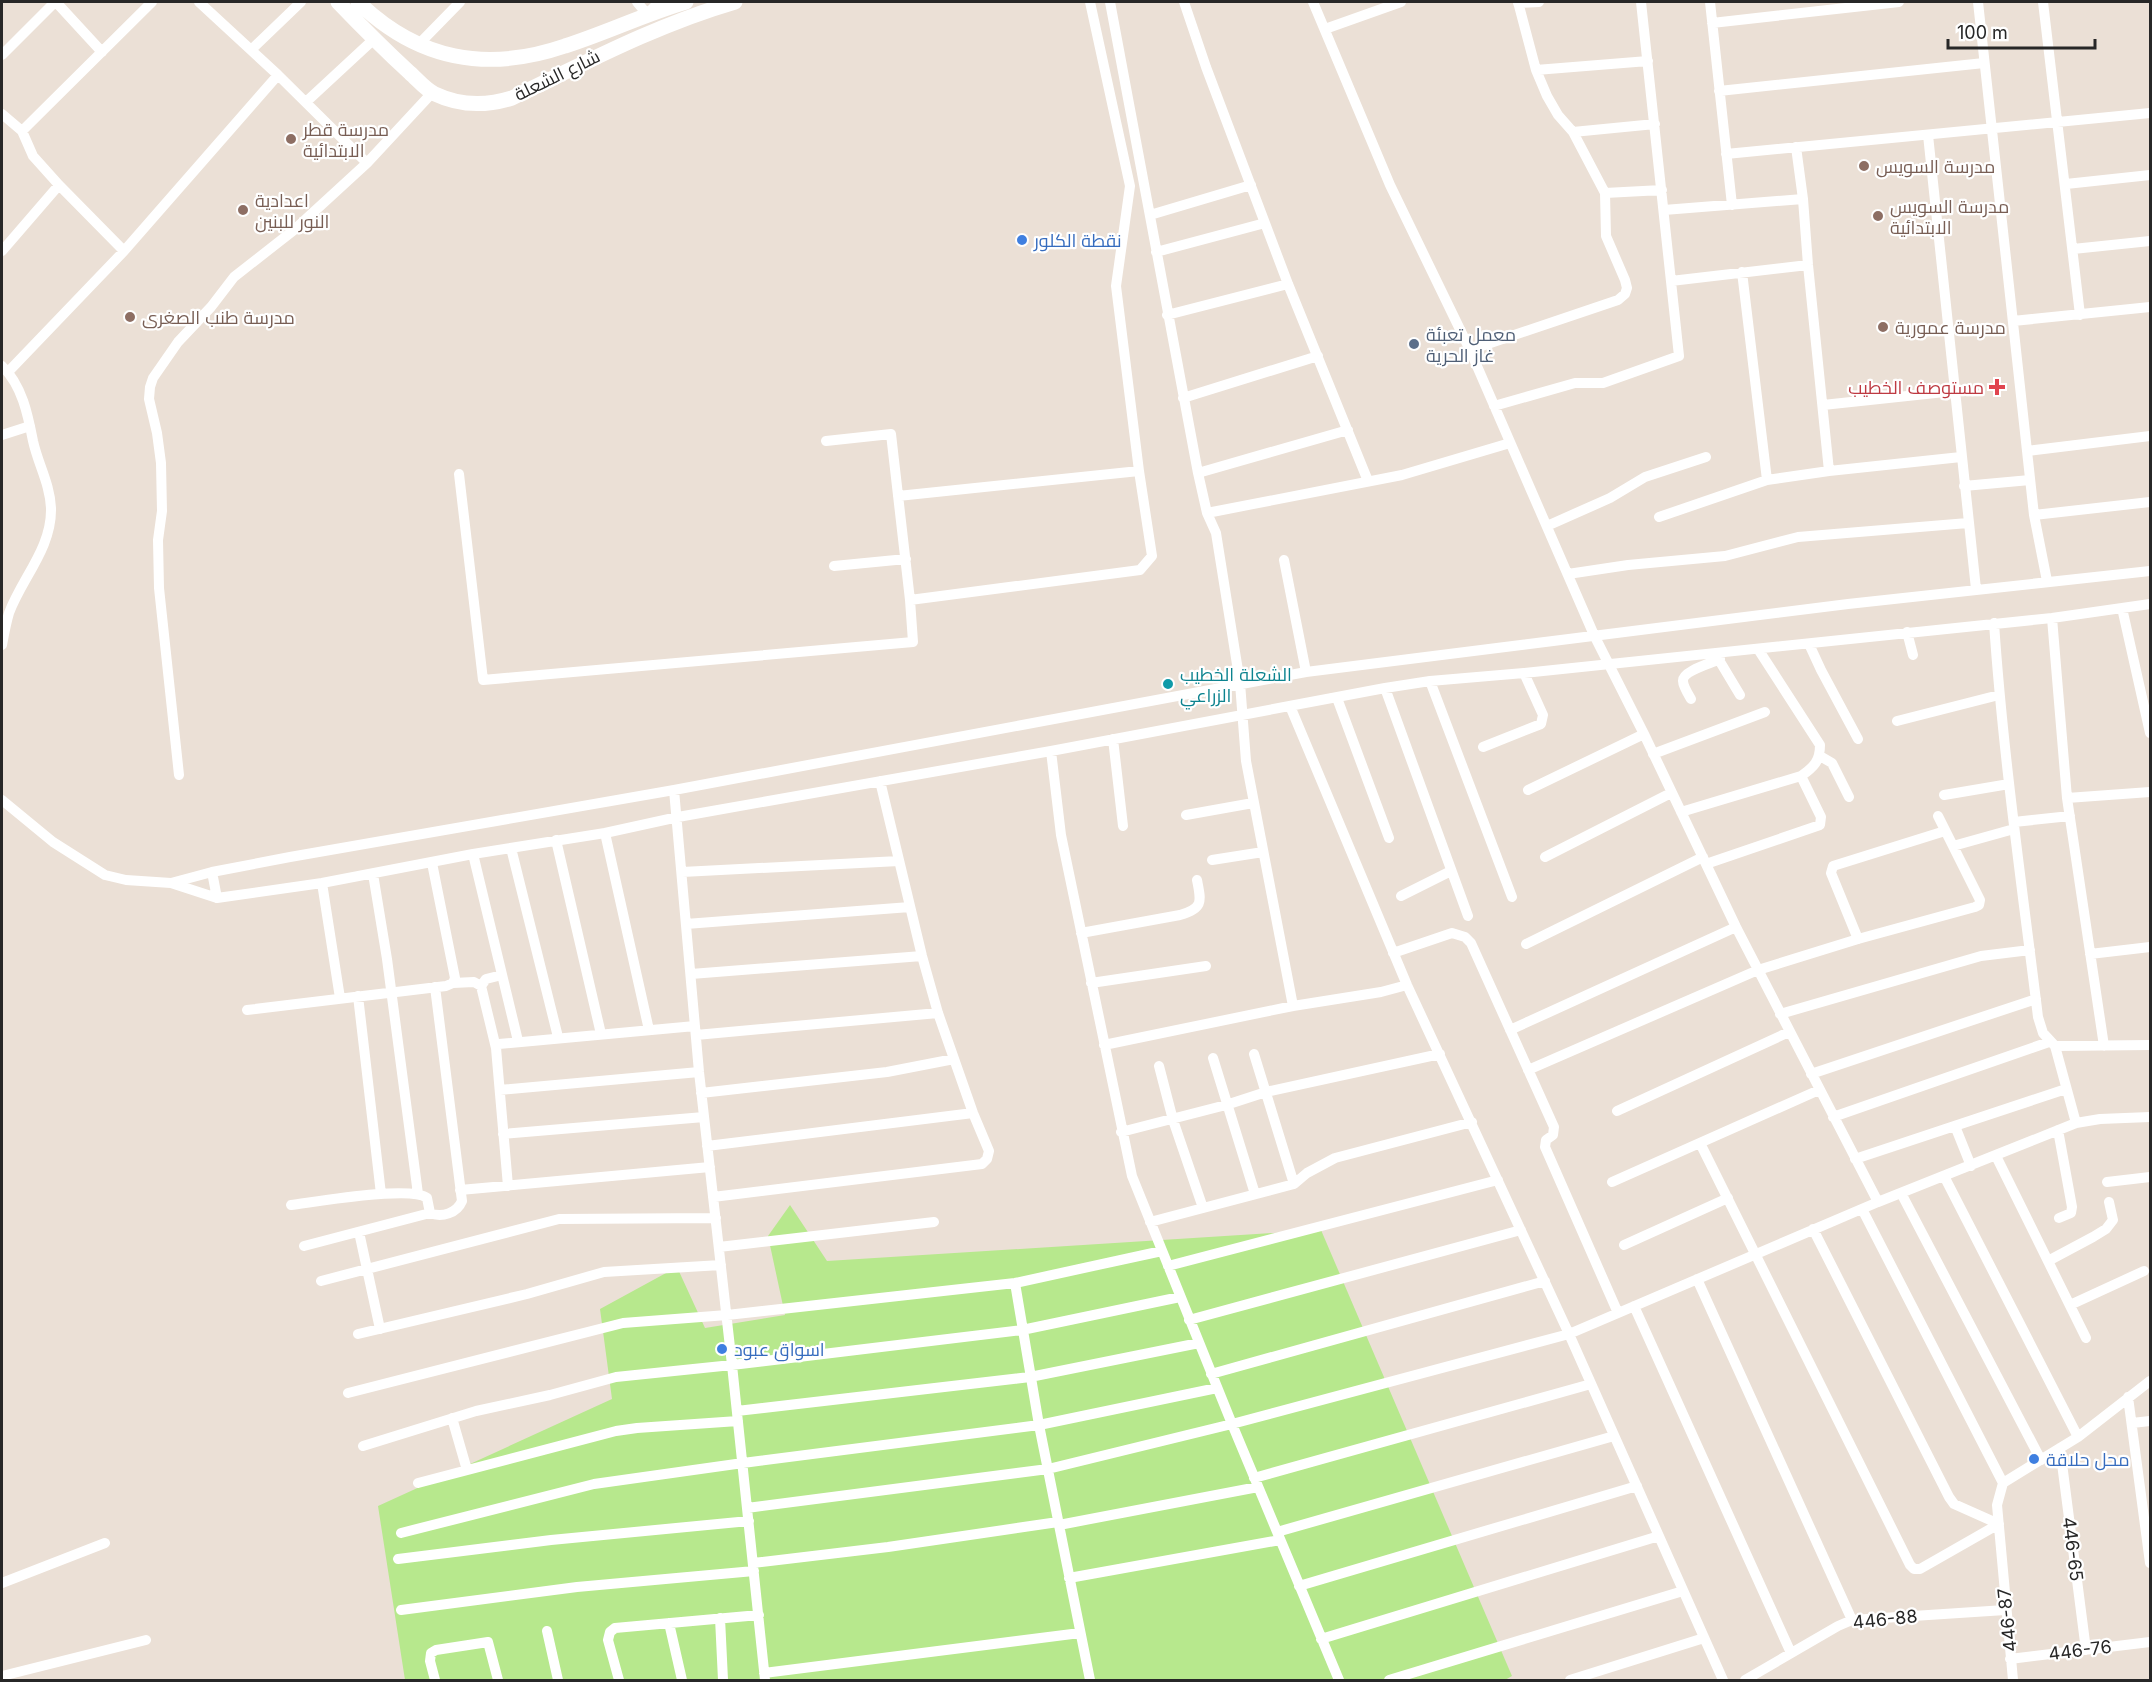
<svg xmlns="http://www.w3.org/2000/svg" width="2152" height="1682" viewBox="0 0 2152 1682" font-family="Inter,Cairo,sans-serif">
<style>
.green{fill:#b7e88d}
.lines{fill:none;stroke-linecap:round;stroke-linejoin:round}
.minor{stroke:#fff;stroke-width:10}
.secondary{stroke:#fff;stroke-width:15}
.education-dot{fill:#8d6e63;stroke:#fff;stroke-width:2}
.shop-dot{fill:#3f7fe0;stroke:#fff;stroke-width:2}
.service-dot{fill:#5c6f8a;stroke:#fff;stroke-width:2}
.health-dot{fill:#e0444e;stroke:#fff;stroke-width:2}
.culture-dot{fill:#0f9aa8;stroke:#fff;stroke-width:2}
.labels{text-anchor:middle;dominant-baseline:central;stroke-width:4.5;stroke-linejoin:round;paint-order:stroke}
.street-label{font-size:18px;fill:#272727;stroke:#fff}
.education-label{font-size:18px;fill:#785e54;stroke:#fff;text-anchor:start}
.shop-label{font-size:18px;fill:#366cbe;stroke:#fff;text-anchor:start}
.service-label{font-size:18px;fill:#4e5e75;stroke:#fff;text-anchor:start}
.health-label{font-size:18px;fill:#be3a42;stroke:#fff;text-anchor:end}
.culture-label{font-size:18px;fill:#0d838f;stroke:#fff;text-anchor:start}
</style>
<rect width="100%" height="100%" fill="#ebe0d6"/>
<path class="green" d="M 790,1205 L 827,1261 L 1321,1230 L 1512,1676 L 1505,1680 L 405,1680 L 378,1506 L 612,1399 L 600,1309 L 677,1267 L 705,1328 L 785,1315 L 768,1236 Z"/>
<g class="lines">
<path class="minor" d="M 56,2 L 102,52
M 199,2 L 278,75 L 367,163
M 637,2 L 647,14 L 659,2
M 1110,2 L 1198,473 L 1207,513 L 1216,533 L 1240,683 L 1246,761 L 1293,1006 L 1381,992 L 1407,985
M 1184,2 L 1206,67 L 1288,284 L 1368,481
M 1313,2 L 1390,185 L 1470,350 L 1594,635 L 1644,734 L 1736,927 L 1878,1202
M 1710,2 L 1732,205
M 1978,2 L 2034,515 L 2047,581
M 2043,2 L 2080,315
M 1518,3 L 1539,2
M 1712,23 L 1899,2
M 1325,29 L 1401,2
M 418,45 L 460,2
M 251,50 L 301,2
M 2,55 L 55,2
M 1536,70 L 1648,61
M 1719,91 L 1984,63
M 306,102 L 374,39
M 2,114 L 22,131 L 33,156 L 59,185 L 124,251
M 22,131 L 152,2
M 1573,132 L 1655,124
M 1928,135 L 1976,589
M 1796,147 L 1803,199 L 1808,265 L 1829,471
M 1726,154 L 2150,113
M 2066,184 L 2150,175
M 1605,193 L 1662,190
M 1664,210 L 1803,199
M 1150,215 L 1251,185
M 2073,249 L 2150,241
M 2,251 L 59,185
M 1156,252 L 1265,223
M 1742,272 L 1767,480
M 1671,281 L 1808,265
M 1167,315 L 1288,284
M 2013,321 L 2150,307
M 1470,350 L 1618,300 L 1625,294 L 1627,288 L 1625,280 L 1606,236 L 1605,193 L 1573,132 L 1558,115 L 1547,96 L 1536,70 L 1518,2
M 2,366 C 22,385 28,415 33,441 C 38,464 50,484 51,508 C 52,548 22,578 9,613 C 6,623 4,634 2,645
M 8,372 L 124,251 L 278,75
M 1183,398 L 1318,356
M 1823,405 L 1954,391
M 1494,406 L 1575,383 L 1603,383 L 1679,356 L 1641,2
M 2,435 L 30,426
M 2027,451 L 2150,436
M 1198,473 L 1348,430
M 459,474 L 483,680 L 913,642 L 910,600 L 891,434 L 826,441
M 1964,486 L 2030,480
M 898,496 L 1139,471
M 1207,513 L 1402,475 L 1510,443
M 2034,515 L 2150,502
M 1659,517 L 1767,480 L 1829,471 L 1961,457
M 1547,526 L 1610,498 L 1645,477 L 1706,457
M 1284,560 L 1306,672
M 834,566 L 906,559
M 1568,574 L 1628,565 L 1725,556 L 1798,537 L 1968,523
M 910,600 L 1140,570 L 1152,556 L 1139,471 L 1116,286 L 1130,186 L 1090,2
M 2122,608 L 2150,733
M 2052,618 L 2067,798 L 2104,1046
M 1994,623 C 2003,755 2022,886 2038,1017 L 2043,1033 L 2055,1046 L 2150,1045
M 1907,632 L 1913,655
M 1809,644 L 1821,670 L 1858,739
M 1716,655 L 1740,695
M 1430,681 L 1512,897
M 1385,688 L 1468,916
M 1337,698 L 1389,838
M 1691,699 C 1688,694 1683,686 1683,681 C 1682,671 1712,663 1720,659
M 1290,706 L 1407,985 L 1569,1334 L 1723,1680
M 1897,721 L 1999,695
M 1113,739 L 1123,826
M 1483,747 L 1541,724 L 1543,715 L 1524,673
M 1051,751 L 1061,835 L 1132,1176 L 1232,1424 L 1339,1680
M 1653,754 L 1765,712
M 1820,756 L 1832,763 L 1849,797
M 179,775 L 159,588 L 158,540 L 162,511 L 161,463 L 157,433 L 149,399 L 150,387 L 153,378 L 178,342 L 211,307 L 234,277 L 294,230 L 367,163 L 432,93
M 674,790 L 699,1072 L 732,1365 L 765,1680
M 1528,790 L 1644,734
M 1944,795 L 2009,784
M 2067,798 L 2150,792
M 2,800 L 53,842 L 105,875 L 126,880 L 171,883 L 217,898 L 322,883 L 473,854 L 605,833 L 678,817 L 1051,751 L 1385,688 L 1430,681 L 1524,673 L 2052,618 L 2150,604
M 1681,812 L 1801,776 C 1814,767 1820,761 1820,745 L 1758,649
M 1186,815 L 1253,803
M 2014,822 L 2070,816
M 605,833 L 649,1030
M 556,840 L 601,1034
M 1953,846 L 2014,829
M 511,848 L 558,1037
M 473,854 L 518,1041
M 1545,857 L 1671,793
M 1212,860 L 1263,852
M 1706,864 L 1820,825 L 1821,817 L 1801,776
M 212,872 L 217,898
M 682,872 L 899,861
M 373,874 L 387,959 L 418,1194
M 171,883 L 212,872 L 290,857 L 674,790 L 1306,672 L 1848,604 L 2150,571
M 322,883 L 340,998
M 1401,896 L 1451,871
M 686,924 L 910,907
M 1081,933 L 1180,915 C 1204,908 1201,901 1197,880
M 1858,939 L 1831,873 L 1833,866 L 1945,831
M 1526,944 L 1703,857
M 1393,953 L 1452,933 L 1465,937 L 1471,943 L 1554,1127 L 1553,1135 L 1546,1140 L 1545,1147 L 1618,1313
M 2090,954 L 2150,947
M 691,974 L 922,956
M 453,983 L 474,982 L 481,986 L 496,1048
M 1091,983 L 1206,966
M 481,986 L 486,979 L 502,975
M 358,996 L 381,1194
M 247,1010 L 446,986 L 453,983 L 455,978 L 432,863
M 1780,1014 L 1981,956 L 2030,950
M 1510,1030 L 1736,927
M 696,1035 L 938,1013
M 1104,1045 L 1293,1006
M 2055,1046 L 2076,1123
M 1254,1054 L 1294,1184
M 1213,1058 L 1255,1194
M 1159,1066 L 1173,1120 L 1203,1208
M 1528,1070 L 1758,970 L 1858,939 L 1975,907 L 1979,905 L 1980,900 L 1938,816
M 1811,1074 L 2036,999
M 500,1090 L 699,1072
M 701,1093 L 887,1072 L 954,1059
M 1617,1111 L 1789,1032
M 1833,1117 L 2049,1042
M 1955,1126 L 1971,1166
M 2058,1130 L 2072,1207 L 2071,1213 L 2059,1218
M 1121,1132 L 1226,1105 L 1266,1092 L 1440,1054
M 503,1134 L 704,1117
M 1700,1143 L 1910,1565 L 1914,1569 L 1920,1569 L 1999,1524
M 707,1146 L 973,1113
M 1996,1156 L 2086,1338
M 1855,1159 L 2066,1089
M 1944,1176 L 2078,1437
M 1612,1182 L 1819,1090
M 2107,1182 L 2150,1177
M 508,1186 L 496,1048 L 499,1044 L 695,1026
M 460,1190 L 710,1167
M 1901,1193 L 2041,1460
M 713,1197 L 982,1164 L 987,1159 L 989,1151 L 973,1113 L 938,1013 L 922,956 L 880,781
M 291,1205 C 315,1202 411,1185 427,1198 L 430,1213 C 442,1218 457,1213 462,1201 L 435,987
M 1862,1209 L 2003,1483
M 1150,1222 L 1294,1184 L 1307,1173 L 1335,1158 L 1472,1122
M 1813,1229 L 1949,1497 L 1954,1504 L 1999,1524
M 359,1232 L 380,1329
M 1624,1245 L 1728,1198
M 304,1246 L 430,1213
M 719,1247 L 934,1222
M 2048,1261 L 2093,1237 L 2106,1229 L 2113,1220 L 2109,1202
M 1168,1266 L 1498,1180
M 1697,1279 L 1852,1620
M 321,1281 L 559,1219 L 716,1218
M 1015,1283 L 1039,1425 L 1090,1680
M 2070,1305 L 2144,1271
M 1634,1306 L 1791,1653
M 1189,1320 L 1521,1230
M 358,1334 L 527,1294 L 604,1272 L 721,1265
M 1211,1374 L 1545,1281
M 348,1393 L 623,1323 L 727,1315 L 1015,1283 L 1162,1251
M 2128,1397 L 2150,1563
M 737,1411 L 1030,1377 L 1199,1343
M 452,1418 L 467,1470
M 2132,1423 L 2150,1421
M 363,1446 L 476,1411 L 550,1395 L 616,1377 L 732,1365 L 1022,1330 L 1180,1297
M 2060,1448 L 2086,1650
M 1254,1478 L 1591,1384
M 418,1483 L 616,1431 L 637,1428 L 738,1421
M 747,1508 L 1048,1469 L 1232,1424 L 1569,1334 L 1878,1202 L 2076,1123 L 2100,1119 L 2150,1117
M 1059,1525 L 1258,1487
M 1277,1532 L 1614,1436
M 401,1533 L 594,1484 L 743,1463 L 1039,1425 L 1217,1388
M 398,1559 L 551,1540 L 749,1521
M 753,1563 L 888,1547 L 1058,1522
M 1069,1578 L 1280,1540
M 2,1583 L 105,1543
M 1299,1586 L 1637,1486
M 401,1610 L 577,1587 L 754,1571
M 720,1618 L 723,1680
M 669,1623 L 682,1680
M 547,1631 L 558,1680
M 1321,1639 L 1659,1536
M 2010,1659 L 2150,1642
M 764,1673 L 1080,1633
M 2,1676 L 146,1640
M 435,1680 L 430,1661 L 431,1653 L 436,1650 L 488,1642 L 498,1680
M 619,1680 L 608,1640 L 610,1632 L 615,1628 L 759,1615
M 1389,1680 L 1683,1591
M 1570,1680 L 1704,1638
M 1745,1680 L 1838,1626 L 1852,1620 L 2005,1610
M 2013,1680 L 1997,1505 L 2003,1483 L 2078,1437 L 2150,1381"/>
<path class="secondary" d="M 338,2 C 361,26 385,50 410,73 C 418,80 426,90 435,94 C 460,106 486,106 512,98 C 585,63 656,25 735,2
M 358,2 C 418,60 486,73 565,46 C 606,33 645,14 686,2"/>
</g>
<g class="education-dot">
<circle cx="291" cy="139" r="6"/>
<circle cx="1864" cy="166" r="6"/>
<circle cx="243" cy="210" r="6"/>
<circle cx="1878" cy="216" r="6"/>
<circle cx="130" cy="317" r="6"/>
<circle cx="1883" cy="327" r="6"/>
</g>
<g class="shop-dot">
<circle cx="1022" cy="240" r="6"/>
<circle cx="722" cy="1349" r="6"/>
<circle cx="2034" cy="1459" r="6"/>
</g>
<circle class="service-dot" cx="1414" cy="344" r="6"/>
<path class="health-dot" d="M1994 378h6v6h6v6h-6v6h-6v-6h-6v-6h6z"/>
<circle class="culture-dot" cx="1168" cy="684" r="6"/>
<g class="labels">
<g class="street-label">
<text transform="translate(557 75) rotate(-26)">شارع الشعلة</text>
<text transform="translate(2073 1549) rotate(83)">446-65</text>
<text transform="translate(1885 1619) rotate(-6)">446-88</text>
<text transform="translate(2007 1620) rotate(-96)">446-87</text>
<text transform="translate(2080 1650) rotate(-7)">446-76</text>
</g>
<g class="education-label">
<text x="303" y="129">مدرسة قطر<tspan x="303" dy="21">الابتدائية</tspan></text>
<text x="1876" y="166">مدرسة السويس</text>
<text x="255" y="200">اعدادية<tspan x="255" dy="21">النور للبنين</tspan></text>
<text x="1890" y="206">مدرسة السويس<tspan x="1890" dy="21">الابتدائية</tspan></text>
<text x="142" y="317">مدرسة طنب الصغرى</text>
<text x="1895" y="327">مدرسة عمورية</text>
</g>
<g class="shop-label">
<text x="1034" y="240">نقطة الكلور</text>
<text x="734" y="1349">اسواق عبود</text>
<text x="2046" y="1459">محل حلاقة</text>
</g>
<g class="service-label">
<text x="1426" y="334">معمل تعبئة<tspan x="1426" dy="21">غاز الحرية</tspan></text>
</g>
<g class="health-label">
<text x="1984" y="387">مستوصف الخطيب</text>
</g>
<g class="culture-label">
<text x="1180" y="674">الشعلة الخطيب<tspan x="1180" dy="21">الزراعي</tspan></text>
</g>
</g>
<rect width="2152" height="1682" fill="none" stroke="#272727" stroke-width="6"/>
<path d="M1948 39v9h147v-9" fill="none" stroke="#272727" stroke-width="3"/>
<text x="1957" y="39" font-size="18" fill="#272727" stroke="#ffffff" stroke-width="4.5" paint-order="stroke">100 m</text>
</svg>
